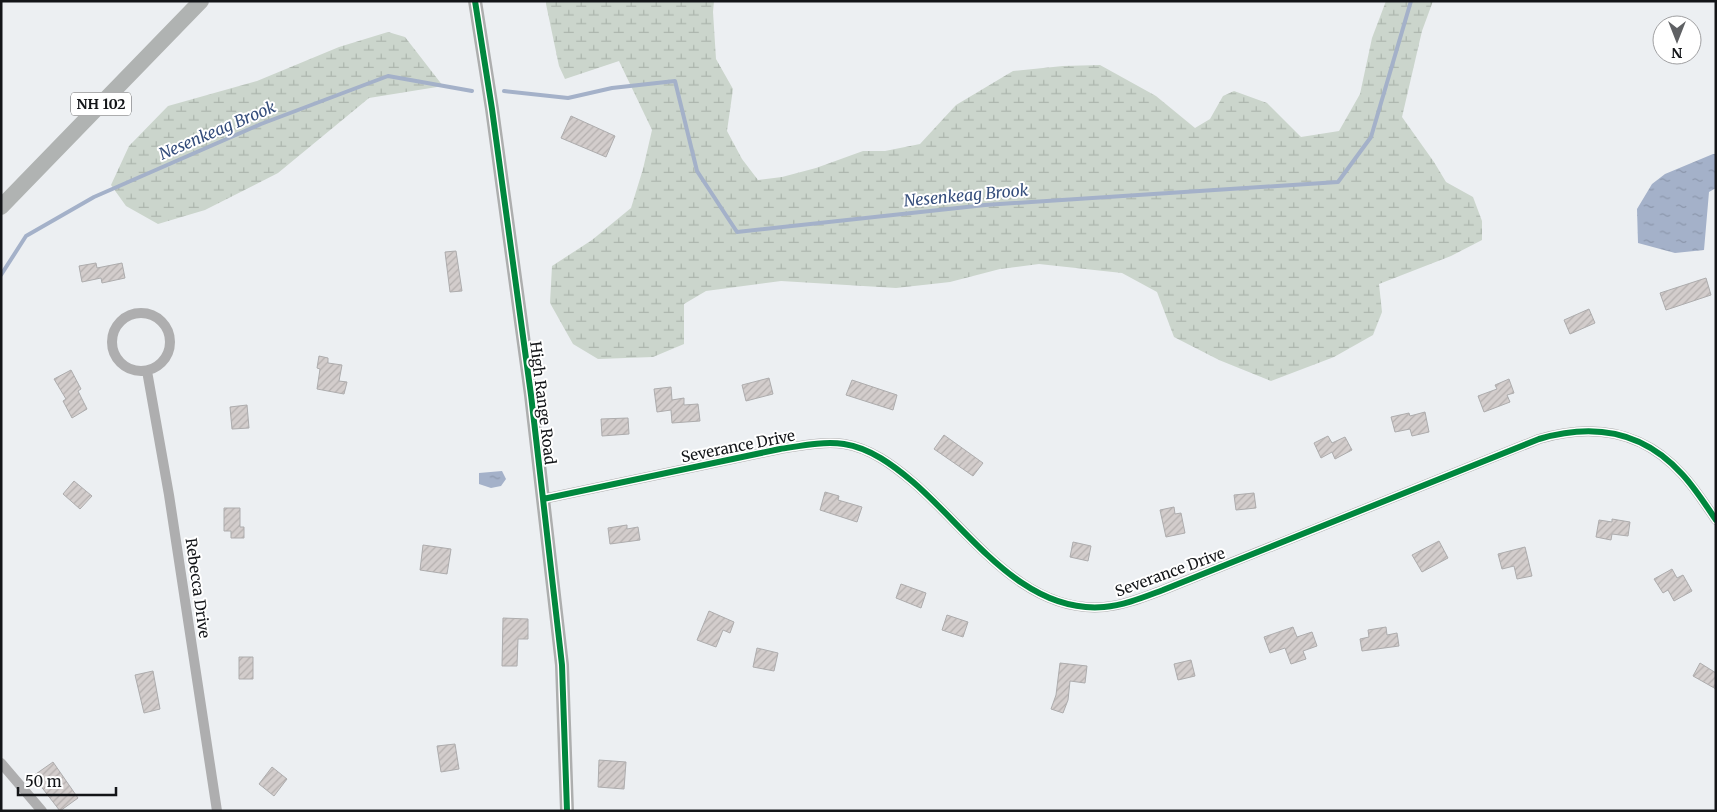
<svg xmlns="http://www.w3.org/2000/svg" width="1717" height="812" viewBox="0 0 1717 812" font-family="Merriweather,serif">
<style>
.wetland{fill:url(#wetland-marsh)}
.water{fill:url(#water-ripples)}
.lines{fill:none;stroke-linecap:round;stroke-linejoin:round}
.stream{stroke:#a4b1c9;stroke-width:4}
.building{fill:url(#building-hatch);stroke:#adacad}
.street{stroke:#aeaeaf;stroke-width:10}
.secondary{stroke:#adaeae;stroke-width:14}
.primary{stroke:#b0b3b2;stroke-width:16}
.cycleway-casing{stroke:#fff;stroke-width:9}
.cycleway{stroke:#00873e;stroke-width:6}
.labels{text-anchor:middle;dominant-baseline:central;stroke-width:4;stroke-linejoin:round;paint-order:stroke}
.shield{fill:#fff;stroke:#5a5b5d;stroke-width:1}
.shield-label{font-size:14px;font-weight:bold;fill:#131518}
.street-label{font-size:15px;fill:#131518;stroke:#fff}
.water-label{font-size:16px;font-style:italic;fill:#344d7b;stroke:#fff}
</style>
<defs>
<pattern id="wetland-marsh" width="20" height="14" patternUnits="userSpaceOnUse" patternTransform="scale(1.25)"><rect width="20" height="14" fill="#cbd5cc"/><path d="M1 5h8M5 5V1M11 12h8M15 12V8" fill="none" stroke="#adb6ae"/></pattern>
<pattern id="water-ripples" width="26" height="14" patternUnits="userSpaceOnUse" patternTransform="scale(1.25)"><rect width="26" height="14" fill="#a4b1c9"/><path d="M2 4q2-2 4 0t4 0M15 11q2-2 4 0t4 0" fill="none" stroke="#8c97ac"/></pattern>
<pattern id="building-hatch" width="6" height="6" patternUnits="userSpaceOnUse" patternTransform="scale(1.25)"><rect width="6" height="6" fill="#d3cdcc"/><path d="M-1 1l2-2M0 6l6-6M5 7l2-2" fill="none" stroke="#b4afae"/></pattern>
</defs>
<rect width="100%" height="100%" fill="#eceff2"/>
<path class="wetland" d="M 546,1 L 714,1 L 713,12 L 716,59 L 733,89 L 727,131 L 742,159 L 758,180 L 782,177 L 816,168 L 863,151 L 885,151 L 920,144 L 956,105 L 1013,71 L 1063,66 L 1100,65 L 1156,96 L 1195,128 L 1210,119 L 1223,96 L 1234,91 L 1267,103 L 1301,137 L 1339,131 L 1360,94 L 1372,38 L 1386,1 L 1433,1 L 1422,31 L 1402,117 L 1434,162 L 1446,182 L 1473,197 L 1482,221 L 1482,240 L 1451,256 L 1379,284 L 1382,312 L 1373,335 L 1334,357 L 1271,381 L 1219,360 L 1174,337 L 1157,292 L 1122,273 L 1039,264 L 1000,269 L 950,282 L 896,288 L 781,281 L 706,291 L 684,304 L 684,344 L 653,357 L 598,359 L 573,344 L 550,303 L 552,266 L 592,240 L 631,208 L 643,169 L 652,130 L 619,61 L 565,79 L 559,66 L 546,4 Z
M 388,32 L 405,37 L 443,86 L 369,98 L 278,173 L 205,210 L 158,224 L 126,206 L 111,185 L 129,146 L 168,106 L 257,81 L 339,47 Z"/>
<path class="water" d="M 1713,154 L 1716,154 L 1716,188 L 1709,192 L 1704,250 L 1675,253 L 1638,243 L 1637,209 L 1652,184 L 1665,174 Z
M 502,471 L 506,479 L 501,486 L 491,488 L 479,484 L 479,473 Z"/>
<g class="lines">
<path class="stream" d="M 504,91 L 568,98 L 612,88 L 675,81 L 697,171 L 737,232 L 985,205 L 1338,182 L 1371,137 L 1411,1
M 1,275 L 26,236 L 94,197 L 261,124 L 388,76 L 472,91"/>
</g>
<path class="building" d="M 571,116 L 615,136 L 606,157 L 561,138 Z
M 456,251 L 462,291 L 450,292 L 445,252 Z
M 96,263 L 97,268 L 122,263 L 125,278 L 102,283 L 101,278 L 82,282 L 79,266 Z
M 1706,278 L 1711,295 L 1666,310 L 1660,293 Z
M 1589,309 L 1595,323 L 1570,334 L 1564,320 Z
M 319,356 L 328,358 L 328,363 L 342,365 L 339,381 L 347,382 L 344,394 L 317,389 L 320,369 L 317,368 Z
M 71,370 L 81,389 L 78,391 L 87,409 L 72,418 L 63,401 L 66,399 L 54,379 Z
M 769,378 L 773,394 L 746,401 L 742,385 Z
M 1509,379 L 1514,393 L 1507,395 L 1510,402 L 1484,412 L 1478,396 L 1497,389 L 1495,385 Z
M 852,380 L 897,395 L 893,410 L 846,395 Z
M 671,387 L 672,400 L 684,398 L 684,405 L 698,404 L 700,421 L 672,423 L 671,410 L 657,412 L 654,389 Z
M 247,405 L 249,428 L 232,429 L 230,407 Z
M 1425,412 L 1429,432 L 1412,436 L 1410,429 L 1395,432 L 1391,417 L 1409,413 L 1410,416 Z
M 628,418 L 629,434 L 602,436 L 601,419 Z
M 944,435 L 983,463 L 973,476 L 934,449 Z
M 1328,436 L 1332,443 L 1345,437 L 1352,450 L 1335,459 L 1332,452 L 1321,458 L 1314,443 Z
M 74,481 L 92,496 L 80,509 L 63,494 Z
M 825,492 L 839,496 L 838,500 L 862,507 L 857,522 L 820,510 Z
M 1254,493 L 1256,508 L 1236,510 L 1234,495 Z
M 1174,507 L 1175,514 L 1181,513 L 1185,533 L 1166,537 L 1160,510 Z
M 224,508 L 240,508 L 240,527 L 244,527 L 244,538 L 231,538 L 231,531 L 224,531 Z
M 1612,519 L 1630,522 L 1628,536 L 1612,534 L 1611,540 L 1596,537 L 1599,520 L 1612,522 Z
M 627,525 L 627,529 L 638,527 L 640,540 L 610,544 L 608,528 Z
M 1439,541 L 1448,558 L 1422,572 L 1412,555 Z
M 1073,542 L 1091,546 L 1088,561 L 1070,557 Z
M 423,545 L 451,549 L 447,574 L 420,570 Z
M 1525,547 L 1532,576 L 1517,579 L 1514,566 L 1502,569 L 1498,554 Z
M 1672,569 L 1677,578 L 1683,575 L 1692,591 L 1674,601 L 1668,590 L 1663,593 L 1654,579 Z
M 901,584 L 926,593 L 921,608 L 896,598 Z
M 709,611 L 734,622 L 730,633 L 723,630 L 716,647 L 697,640 Z
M 947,615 L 968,622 L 963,637 L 942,630 Z
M 503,618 L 528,619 L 528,639 L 518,639 L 517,666 L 502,666 Z
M 1293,627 L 1297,637 L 1312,632 L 1317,646 L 1303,651 L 1306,659 L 1291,664 L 1285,648 L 1270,653 L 1264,637 Z
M 1386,627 L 1387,635 L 1397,633 L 1399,646 L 1362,651 L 1360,639 L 1369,637 L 1368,630 Z
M 757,648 L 778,653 L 774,671 L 753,667 Z
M 239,657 L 253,657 L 253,679 L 239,679 Z
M 1191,660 L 1195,676 L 1178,680 L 1174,664 Z
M 1060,663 L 1087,666 L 1085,683 L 1070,681 L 1068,700 L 1063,713 L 1051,709 L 1056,695 Z
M 1700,663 L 1716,673 L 1716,689 L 1693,676 Z
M 153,671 L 160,709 L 144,713 L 135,675 Z
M 455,744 L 459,769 L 441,772 L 437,746 Z
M 599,760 L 626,762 L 624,789 L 598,787 Z
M 53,762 L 78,798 L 60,811 L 33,776 Z
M 272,767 L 287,779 L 274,796 L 259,784 Z"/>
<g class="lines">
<path class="street" d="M112 342a29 29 0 1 1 58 0a29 29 0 1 1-58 0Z
M 147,371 L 169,495 L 217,811
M 543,499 L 780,449 C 800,446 823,441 844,444 C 870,448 893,465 913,482 C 969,530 1022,614 1104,607 C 1125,605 1144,597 1163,590 L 1539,439 C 1593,423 1642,430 1682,474 C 1695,488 1705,504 1716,520
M 1,763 L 42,811"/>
<path class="secondary" d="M 475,1 L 492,109 L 531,395 L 543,499 L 562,665 L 567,811"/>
<path class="primary" d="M 1,207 L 201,1"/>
<g class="cycleway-casing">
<path id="cycleway" d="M 475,1 L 492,109 L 531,395 L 543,499 L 562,665 L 567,811
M 543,499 L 780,449 C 800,446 823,441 844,444 C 870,448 893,465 913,482 C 969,530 1022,614 1104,607 C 1125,605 1144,597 1163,590 L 1539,439 C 1593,423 1642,430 1682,474 C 1695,488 1705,504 1716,520"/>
</g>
<use href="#cycleway" class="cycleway"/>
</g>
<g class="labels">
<rect class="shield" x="71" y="92.5" width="60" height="23" rx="4"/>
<g class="shield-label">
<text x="101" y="104">NH 102</text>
</g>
<g class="street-label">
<text transform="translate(543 403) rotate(83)">High Range Road</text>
<text transform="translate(738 446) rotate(-11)">Severance Drive</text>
<text transform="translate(1170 572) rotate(-20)">Severance Drive</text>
<text transform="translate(198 588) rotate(82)">Rebecca Drive</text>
</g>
<g class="water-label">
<text transform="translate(217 130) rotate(-23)">Nesenkeag Brook</text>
<text transform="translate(966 195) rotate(-5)">Nesenkeag Brook</text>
</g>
</g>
<rect width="1717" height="812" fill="none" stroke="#131518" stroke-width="5"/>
<g transform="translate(1677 40) rotate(180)"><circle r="24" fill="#ffffff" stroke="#a1a1a3"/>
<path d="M0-4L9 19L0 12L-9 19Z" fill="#5f6164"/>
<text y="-8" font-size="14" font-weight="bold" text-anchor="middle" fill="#131518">N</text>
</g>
<path d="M18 787v8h98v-8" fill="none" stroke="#131518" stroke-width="2.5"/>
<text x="25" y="787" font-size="15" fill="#131518" stroke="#ffffff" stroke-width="4" paint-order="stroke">50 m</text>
</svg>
